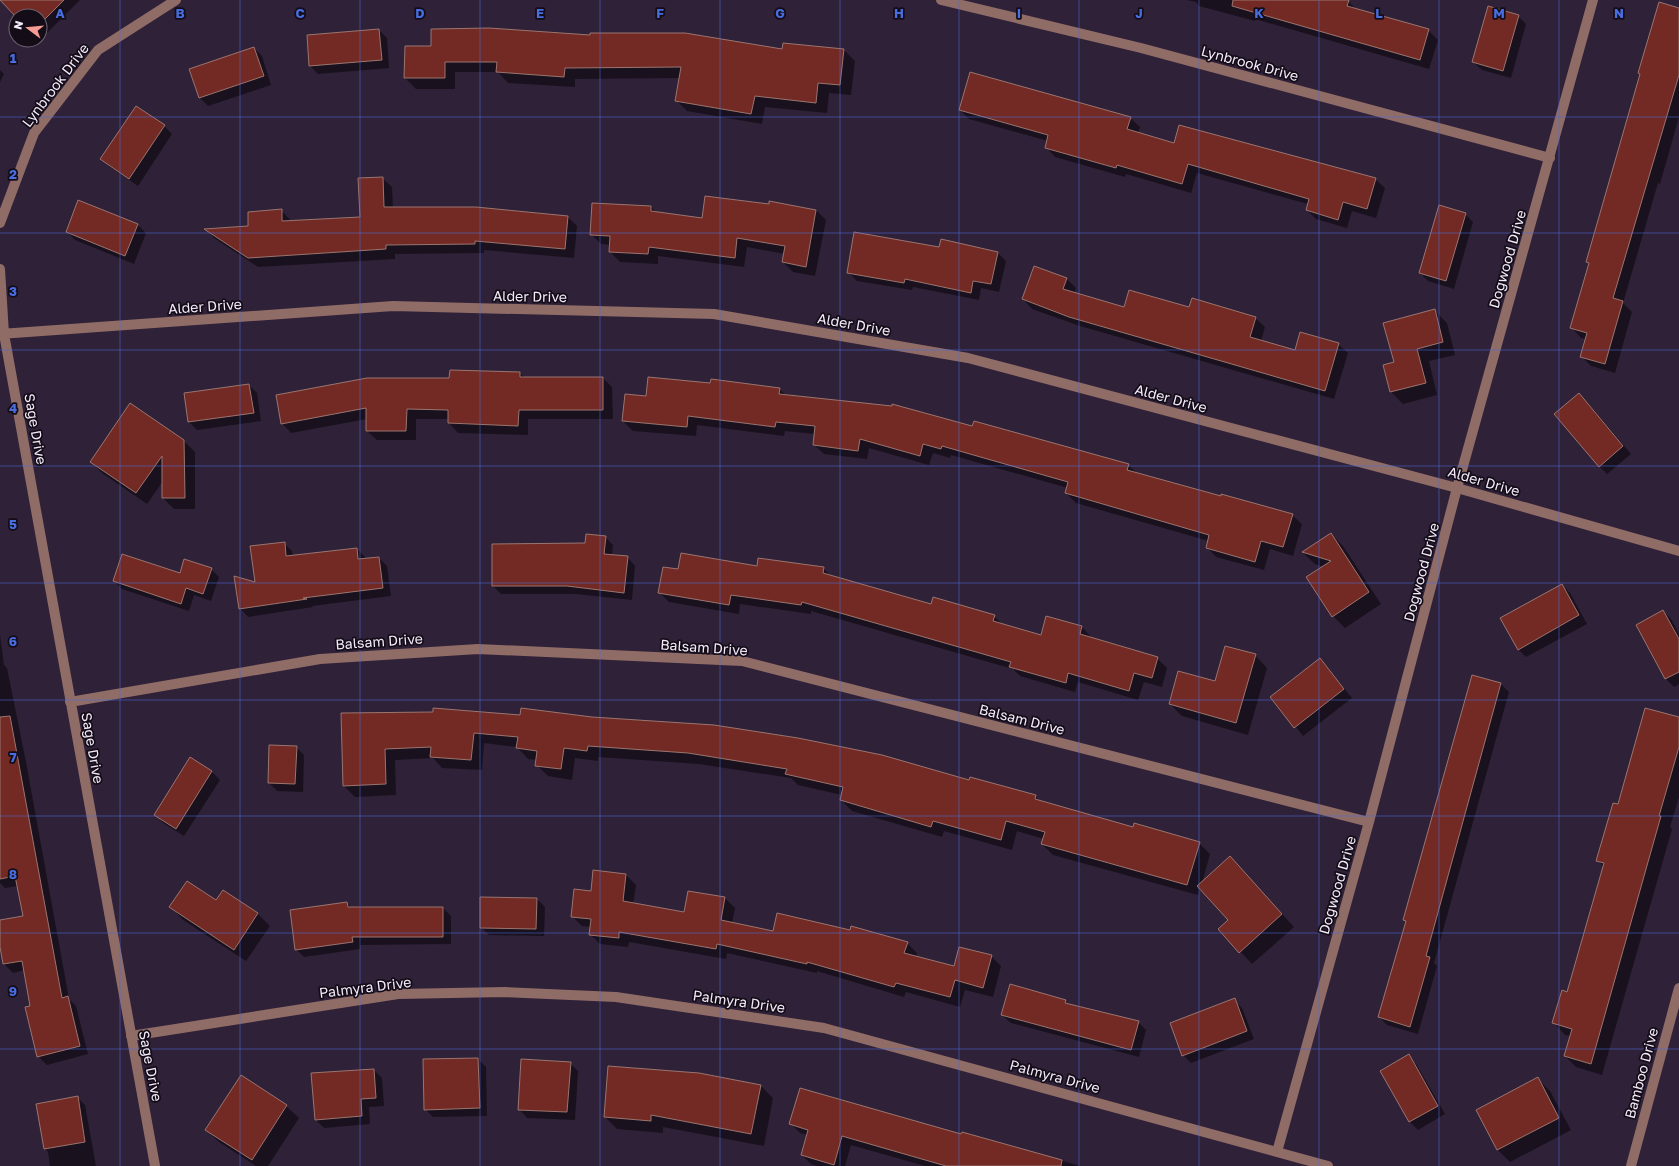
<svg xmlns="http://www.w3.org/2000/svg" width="1679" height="1166" viewBox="0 0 1679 1166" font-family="'Golos Text',sans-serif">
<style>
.shadow{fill:#0007}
.building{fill:#732a24;stroke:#9a7570}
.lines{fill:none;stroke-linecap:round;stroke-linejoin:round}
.minor{stroke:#906c67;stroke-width:10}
.grid{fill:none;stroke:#486ddf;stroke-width:1;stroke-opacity:0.55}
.labels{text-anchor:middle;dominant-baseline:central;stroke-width:3.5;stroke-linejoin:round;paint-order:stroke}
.street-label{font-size:14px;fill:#f3eafa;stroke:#140d18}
.grid-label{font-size:13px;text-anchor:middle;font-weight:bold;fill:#486ddf;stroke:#140d18;stroke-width:3.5;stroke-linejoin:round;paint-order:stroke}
</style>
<rect width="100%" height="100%" fill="#2f2138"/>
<path class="shadow" d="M 12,0 L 80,0 L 40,40 L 40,16 Z
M 1187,0 L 1344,0 L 1348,1 L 1357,10 L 1428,30 L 1438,40 L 1429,69 L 1255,19 L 1255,21 L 1199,6 L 1196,2 Z
M 1679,9 L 1679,117 L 1660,184 L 1658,183 L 1623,303 L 1632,312 L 1615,373 L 1591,366 L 1582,357 L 1587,339 L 1581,338 L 1572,328 L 1590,264 L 1587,262 Z
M 1518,16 L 1526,24 L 1511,78 L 1482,70 L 1473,62 Z
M 379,30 L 387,38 L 389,68 L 318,74 L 310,66 Z
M 406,47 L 844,50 L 855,61 L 851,95 L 829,93 L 827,113 L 765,107 L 762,124 L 687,111 L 676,100 L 680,78 L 575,79 L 575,87 L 508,83 L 498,72 L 455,72 L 455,89 L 416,89 L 405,78 Z
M 254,48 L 262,56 L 271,85 L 208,106 L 200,98 Z
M 0,70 L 4,74 L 0,82 Z
M 960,110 L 1130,118 L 1140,127 L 1138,134 L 1175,144 L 1375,179 L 1385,188 L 1376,218 L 1352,211 L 1347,228 L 1316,219 L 1307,210 L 1308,204 L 1197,173 L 1191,193 L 1126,174 L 1125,177 L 1055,157 L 1046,147 L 1048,141 L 969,119 Z
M 164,126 L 172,134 L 138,186 L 110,167 L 102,159 Z
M 382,178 L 392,187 L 393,208 L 567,216 L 577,226 L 574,258 L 484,250 L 484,253 L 395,254 L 395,259 L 258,267 L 214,238 L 206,229 L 249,227 L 281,210 L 291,221 L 361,218 Z
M 651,207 L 657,213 L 703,219 L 816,210 L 826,220 L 815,276 L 793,272 L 783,262 L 785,254 L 747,247 L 744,267 L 658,256 L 658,264 L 620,262 L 610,252 L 611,245 L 601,244 L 591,234 Z
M 1465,214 L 1473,222 L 1454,289 L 1428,281 L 1420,273 Z
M 138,225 L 146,233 L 134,264 L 75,240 L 67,232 Z
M 940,248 L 998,253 L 1006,261 L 999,292 L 981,288 L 979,300 L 913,287 L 912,290 L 857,281 L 848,272 Z
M 1067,279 L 1076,288 L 1074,294 L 1124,308 L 1190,308 L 1255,318 L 1265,327 L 1261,341 L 1296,351 L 1338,344 L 1348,353 L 1334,399 L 1080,326 L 1032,309 L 1023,299 Z
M 1434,310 L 1447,323 L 1455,355 L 1429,361 L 1437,395 L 1403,404 L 1391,392 L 1395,363 Z
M 520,373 L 525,378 L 603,378 L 612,387 L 613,419 L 528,419 L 528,435 L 458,433 L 449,423 L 449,419 L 416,419 L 416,440 L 377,440 L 367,431 L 367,419 L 291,433 L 282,423 L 450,379 Z
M 249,385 L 257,393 L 261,421 L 197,430 L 189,422 L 185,394 Z
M 779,389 L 786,395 L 973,428 L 1128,465 L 1137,473 L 1221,498 L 1292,515 L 1302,524 L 1293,556 L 1270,549 L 1264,570 L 1216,557 L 1207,547 L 1209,541 L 1076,503 L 1066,493 L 1068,488 L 951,455 L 950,458 L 933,453 L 929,465 L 869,448 L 867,459 L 824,454 L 814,445 L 815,434 L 785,431 L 784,436 L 697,425 L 696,436 L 633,431 L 623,421 L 647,397 Z
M 1587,402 L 1631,454 L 1607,474 L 1599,466 Z
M 184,441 L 195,452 L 195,509 L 174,509 L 163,498 L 163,481 L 147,504 L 102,473 L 91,462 Z
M 1331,534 L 1343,546 L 1381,604 L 1345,628 L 1333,616 L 1324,567 L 1315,564 L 1303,553 Z
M 605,537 L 613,545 L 612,556 L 627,557 L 635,566 L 632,600 L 576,594 L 501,594 L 493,586 Z
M 284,543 L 292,551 L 293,556 L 357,549 L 365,557 L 365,559 L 379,558 L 387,566 L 391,596 L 312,606 L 313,607 L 248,617 L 240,608 Z
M 758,568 L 823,568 L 832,577 L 932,605 L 994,616 L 1003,625 L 1042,636 L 1082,627 L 1091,637 L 1091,639 L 1157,658 L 1167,668 L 1162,687 L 1144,682 L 1138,700 L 1078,682 L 1075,692 L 1020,676 L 1013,669 L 811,611 L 811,614 L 740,604 L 739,614 L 669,602 L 659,592 L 679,571 Z
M 211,569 L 219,577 L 211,601 L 194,595 L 189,611 L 122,589 L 114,581 L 180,574 Z
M 1562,585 L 1570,593 L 1587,624 L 1526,657 L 1518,649 Z
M 1663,611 L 1671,619 L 1679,634 L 1679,684 L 1674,687 L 1666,679 L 1637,626 Z
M 0,635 L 4,665 L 7,668 L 26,762 L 69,999 L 76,1006 L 88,1054 L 47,1065 L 38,1056 L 25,970 L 13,973 L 4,964 L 0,941 L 0,921 L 24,917 L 18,886 L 5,888 L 0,883 Z
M 1255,655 L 1267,668 L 1248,735 L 1182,716 L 1170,704 L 1216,683 Z
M 1320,659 L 1352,698 L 1303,736 L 1272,697 Z
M 1501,684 L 1509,692 L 1434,963 L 1437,966 L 1418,1034 L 1387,1025 L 1379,1017 L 1406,922 L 1404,920 Z
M 342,714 L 970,781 L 1035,796 L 1041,802 L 1133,828 L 1199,843 L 1210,854 L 1202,883 L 1242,870 L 1294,927 L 1252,964 L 1219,929 L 1229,920 L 1200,888 L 1198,895 L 1053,855 L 1042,844 L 1044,839 L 1017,831 L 1012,850 L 944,831 L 942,837 L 852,811 L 841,800 L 842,795 L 798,785 L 791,778 L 699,764 L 598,757 L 598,761 L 575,758 L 572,780 L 548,776 L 537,765 L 537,760 L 528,759 L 517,747 L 484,743 L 482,770 L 442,768 L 433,758 L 395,760 L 396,795 L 355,797 L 344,786 Z
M 1679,718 L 1679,797 L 1670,827 L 1672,829 L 1602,1075 L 1576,1067 L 1565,1056 L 1571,1036 L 1565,1035 L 1554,1023 L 1567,993 L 1604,867 L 1597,860 Z
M 296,747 L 304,755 L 303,792 L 277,791 L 269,783 Z
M 190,759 L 212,772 L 220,780 L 184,836 L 163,823 L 155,814 Z
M 626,875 L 636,885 L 633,904 L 685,913 L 725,898 L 735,908 L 732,923 L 774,933 L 907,943 L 917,953 L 916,957 L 955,967 L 991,956 L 1001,966 L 993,997 L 965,990 L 960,1007 L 906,992 L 904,997 L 817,971 L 817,973 L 727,953 L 726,959 L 629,942 L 628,947 L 600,944 L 590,934 L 591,927 L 582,926 L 572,916 L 592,892 Z
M 537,899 L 545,907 L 544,936 L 489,935 L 481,927 Z
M 216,901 L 257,913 L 270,926 L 246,961 L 183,920 L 171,907 Z
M 347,903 L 352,908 L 443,908 L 451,916 L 451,944 L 360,945 L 360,949 L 304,957 L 296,949 Z
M 1234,1000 L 1242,1008 L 1254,1039 L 1191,1063 L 1183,1055 Z
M 1065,1001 L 1069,1005 L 1138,1022 L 1146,1030 L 1139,1057 L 1011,1023 L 1002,1015 Z
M 1408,1056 L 1416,1064 L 1445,1114 L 1418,1130 L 1410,1122 L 1381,1071 Z
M 478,1059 L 486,1067 L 487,1116 L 433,1117 L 425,1109 Z
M 570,1063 L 578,1071 L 575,1120 L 527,1118 L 519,1109 Z
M 374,1070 L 382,1078 L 384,1106 L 369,1107 L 370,1124 L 324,1128 L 316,1120 Z
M 241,1076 L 286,1106 L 299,1118 L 268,1166 L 256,1166 L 219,1142 L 206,1130 Z
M 1538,1079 L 1550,1091 L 1571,1130 L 1510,1162 L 1498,1150 Z
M 761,1086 L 773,1098 L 764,1146 L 663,1127 L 663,1133 L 617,1129 L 605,1117 Z
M 77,1097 L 85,1105 L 96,1166 L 50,1166 L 48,1152 L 45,1148 Z
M 791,1124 L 962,1136 L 962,1133 L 1080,1166 L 925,1166 L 851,1145 L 845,1166 L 817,1166 L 811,1164 L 802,1155 L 808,1135 L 800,1133 Z"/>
<path class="building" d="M 0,0 L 64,0 L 40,24 L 40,16 L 16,17 Z
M 1233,0 L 1349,0 L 1347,6 L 1429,29 L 1420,60 L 1232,6 Z
M 1659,2 L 1679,8 L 1679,75 L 1613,298 L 1623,301 L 1605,364 L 1580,357 L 1587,333 L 1570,328 L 1589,263 L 1586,262 L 1640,74 L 1638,73 Z
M 1488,6 L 1519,15 L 1503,71 L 1472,62 Z
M 489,28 L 590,35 L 590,33 L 685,33 L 782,49 L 783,43 L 844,49 L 840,85 L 818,83 L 816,103 L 755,96 L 751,114 L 675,101 L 681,67 L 565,68 L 564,77 L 496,72 L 497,62 L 445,62 L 445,78 L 404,78 L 405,46 L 431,46 L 431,29 Z
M 379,29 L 382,60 L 309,66 L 307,35 Z
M 254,47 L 264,76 L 199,98 L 189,69 Z
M 970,72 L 1131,117 L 1127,129 L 1174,143 L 1179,125 L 1376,178 L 1367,209 L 1343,202 L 1338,220 L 1306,210 L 1309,199 L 1188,164 L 1182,184 L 1117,165 L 1116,168 L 1045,148 L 1048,135 L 959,110 Z
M 136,106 L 165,125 L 129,179 L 100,159 Z
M 383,177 L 384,207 L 476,207 L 568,216 L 565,249 L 475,241 L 475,244 L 386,245 L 386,249 L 248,258 L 204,229 L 248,226 L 248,212 L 282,209 L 282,221 L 360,217 L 358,178 Z
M 705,196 L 769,204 L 769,201 L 816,210 L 806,267 L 782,262 L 785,246 L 737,238 L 735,258 L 649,247 L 648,254 L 609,252 L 610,236 L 590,235 L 592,203 L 651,206 L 651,211 L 702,218 Z
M 78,200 L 138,224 L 125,256 L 66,232 Z
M 1439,205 L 1466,213 L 1446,281 L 1419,273 Z
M 854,232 L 939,247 L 941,239 L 998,252 L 991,284 L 973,281 L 971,293 L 905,279 L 904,283 L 847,273 Z
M 1034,266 L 1067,278 L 1063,289 L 1124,307 L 1129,290 L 1189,307 L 1192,298 L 1256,317 L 1250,337 L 1295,350 L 1300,332 L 1339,343 L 1325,391 L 1069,317 L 1022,299 Z
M 1435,309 L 1443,342 L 1417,349 L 1426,383 L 1390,392 L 1383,365 L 1394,362 L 1383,323 Z
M 450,370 L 520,372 L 520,377 L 603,377 L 603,410 L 519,410 L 518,426 L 448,423 L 448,410 L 407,409 L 406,431 L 366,431 L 366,408 L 281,424 L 276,395 L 367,378 L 449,378 Z
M 648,377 L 710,383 L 711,379 L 780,388 L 779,394 L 892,406 L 892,404 L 972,426 L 974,421 L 1129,464 L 1127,470 L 1221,496 L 1221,494 L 1293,514 L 1283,547 L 1261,541 L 1255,562 L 1206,548 L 1209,535 L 1065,493 L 1068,482 L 942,446 L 941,449 L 923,444 L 920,456 L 860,439 L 858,451 L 813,445 L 815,426 L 776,422 L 775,427 L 688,416 L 687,427 L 622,421 L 625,394 L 646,396 Z
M 249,384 L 254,413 L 188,422 L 184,393 Z
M 1579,393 L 1623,446 L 1599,467 L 1554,414 Z
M 130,403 L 184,440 L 185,498 L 162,498 L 162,456 L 136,493 L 90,462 Z
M 1331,533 L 1369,592 L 1332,617 L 1306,577 L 1331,561 L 1302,552 Z
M 586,534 L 606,536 L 604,554 L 628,556 L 624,593 L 567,586 L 492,586 L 492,544 L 585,543 Z
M 285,542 L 286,556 L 357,548 L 358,559 L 379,557 L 383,588 L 303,598 L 307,599 L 239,609 L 234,576 L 255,582 L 250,546 Z
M 681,553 L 757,566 L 758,558 L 824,567 L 823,573 L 931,604 L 933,597 L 995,615 L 993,621 L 1041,635 L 1046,616 L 1082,626 L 1080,634 L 1158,657 L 1152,678 L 1134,673 L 1129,691 L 1068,673 L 1066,683 L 1009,667 L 1011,662 L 802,602 L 801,605 L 731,595 L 729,605 L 658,593 L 663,567 L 678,569 Z
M 122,554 L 180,573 L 184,559 L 212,568 L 203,594 L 186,588 L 181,604 L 113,581 Z
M 1562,584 L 1579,615 L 1518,650 L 1500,618 Z
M 1663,610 L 1679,639 L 1679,672 L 1665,679 L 1636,625 Z
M 1225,646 L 1256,654 L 1236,723 L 1169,704 L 1178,671 L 1215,681 Z
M 1320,658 L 1344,689 L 1294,728 L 1270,697 Z
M 1472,675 L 1501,683 L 1426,956 L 1430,957 L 1410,1027 L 1378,1017 L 1406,921 L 1403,920 Z
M 433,708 L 520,715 L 521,708 L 592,717 L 714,725 L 798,738 L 882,755 L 969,780 L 970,777 L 1036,795 L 1035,799 L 1133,827 L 1134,823 L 1200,842 L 1187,885 L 1041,844 L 1045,832 L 1006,821 L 1001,840 L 933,821 L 931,827 L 840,800 L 843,787 L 785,774 L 787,769 L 688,753 L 588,746 L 587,751 L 564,748 L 561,769 L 535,766 L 537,751 L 516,748 L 518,737 L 474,733 L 471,760 L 430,757 L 431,747 L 385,749 L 386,784 L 343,786 L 341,713 L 433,712 Z
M 1645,708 L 1679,717 L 1679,747 L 1659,816 L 1661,816 L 1591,1064 L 1564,1056 L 1572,1029 L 1552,1023 L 1562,990 L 1567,992 L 1604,863 L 1596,861 L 1613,803 L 1618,804 Z
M 10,716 L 62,998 L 68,996 L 80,1046 L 37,1057 L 25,1007 L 30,1006 L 22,961 L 3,964 L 0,947 L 0,920 L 23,916 L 15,876 L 0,879 L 0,717 Z
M 269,745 L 297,746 L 295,784 L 268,783 Z
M 190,757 L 212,771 L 176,829 L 154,815 Z
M 1230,856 L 1282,914 L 1239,953 L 1218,929 L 1228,920 L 1197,886 Z
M 593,870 L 626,874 L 623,901 L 684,912 L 688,891 L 725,897 L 721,920 L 773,931 L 777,913 L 850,930 L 851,926 L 908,942 L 904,953 L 954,966 L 959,947 L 992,955 L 983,988 L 955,980 L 950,997 L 896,983 L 894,987 L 807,962 L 807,964 L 717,944 L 716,949 L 619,932 L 619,938 L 589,935 L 591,919 L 571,917 L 574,889 L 591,891 Z
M 187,881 L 216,900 L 223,890 L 258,913 L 234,950 L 169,907 Z
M 480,897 L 537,898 L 536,929 L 480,928 Z
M 347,902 L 348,907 L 443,907 L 443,937 L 352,937 L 353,942 L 295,950 L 290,910 Z
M 1010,984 L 1066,1000 L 1065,1003 L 1139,1021 L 1131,1050 L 1001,1015 Z
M 1235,998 L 1247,1031 L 1182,1056 L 1170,1023 Z
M 1409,1054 L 1438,1106 L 1409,1122 L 1380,1071 Z
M 478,1058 L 480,1108 L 424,1110 L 423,1059 Z
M 521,1059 L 571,1062 L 567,1112 L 518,1110 Z
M 608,1066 L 699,1073 L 761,1085 L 751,1134 L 651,1115 L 651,1121 L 604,1117 Z
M 374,1069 L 376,1098 L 361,1099 L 362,1116 L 315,1120 L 311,1073 Z
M 241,1075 L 287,1105 L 252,1160 L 205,1130 Z
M 1538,1077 L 1559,1118 L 1497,1150 L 1476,1110 Z
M 800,1088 L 961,1134 L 962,1132 L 1062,1160 L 1061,1166 L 946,1166 L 842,1136 L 834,1165 L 801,1155 L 808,1130 L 789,1124 Z
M 78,1096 L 85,1142 L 44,1149 L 36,1104 Z"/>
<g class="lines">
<path class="minor" d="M 941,0 L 1141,48 L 1550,158
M 0,223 L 34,133 L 98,50 L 176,0
M 0,269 L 4,334 L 155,1166
M 0,334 L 393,306 L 714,314 L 968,358 L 1457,488 L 1679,551
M 70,702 L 320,659 L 478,649 L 742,661 L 1369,822
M 131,1036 L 398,994 L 505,992 L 616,997 L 824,1028 L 1328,1166
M 1277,1152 L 1369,822 L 1457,488 L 1593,0
M 1631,1166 L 1679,988"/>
</g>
<path class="grid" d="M 120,0 L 120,1166M 240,0 L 240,1166M 360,0 L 360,1166M 480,0 L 480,1166M 600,0 L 600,1166M 720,0 L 720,1166M 840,0 L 840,1166M 959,0 L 959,1166M 1079,0 L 1079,1166M 1199,0 L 1199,1166M 1319,0 L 1319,1166M 1439,0 L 1439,1166M 1559,0 L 1559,1166M 0,117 L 1679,117M 0,233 L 1679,233M 0,350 L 1679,350M 0,466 L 1679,466M 0,583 L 1679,583M 0,700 L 1679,700M 0,816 L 1679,816M 0,933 L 1679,933M 0,1049 L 1679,1049"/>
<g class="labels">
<g class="street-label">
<text transform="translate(1250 63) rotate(15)">Lynbrook Drive</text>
<text transform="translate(55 85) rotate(-53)">Lynbrook Drive</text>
<text transform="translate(1507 259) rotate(-74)">Dogwood Drive</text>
<text transform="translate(530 296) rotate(1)">Alder Drive</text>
<text transform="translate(205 306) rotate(-4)">Alder Drive</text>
<text transform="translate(854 324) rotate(10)">Alder Drive</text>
<text transform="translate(1171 398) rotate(15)">Alder Drive</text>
<text transform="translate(36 429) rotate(80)">Sage Drive</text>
<text transform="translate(1484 481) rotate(16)">Alder Drive</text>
<text transform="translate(1421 572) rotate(-75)">Dogwood Drive</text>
<text transform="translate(379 641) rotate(-4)">Balsam Drive</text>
<text transform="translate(704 647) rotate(4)">Balsam Drive</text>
<text transform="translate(1022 719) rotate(14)">Balsam Drive</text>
<text transform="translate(93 748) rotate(80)">Sage Drive</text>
<text transform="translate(1337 885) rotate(-74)">Dogwood Drive</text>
<text transform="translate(365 987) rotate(-7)">Palmyra Drive</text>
<text transform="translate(739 1001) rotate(8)">Palmyra Drive</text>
<text transform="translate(151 1066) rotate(79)">Sage Drive</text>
<text transform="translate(1641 1073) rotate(-75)">Bamboo Drive</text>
<text transform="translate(1055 1076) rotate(15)">Palmyra Drive</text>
</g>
</g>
<g class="grid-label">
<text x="60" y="18">A</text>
<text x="180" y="18">B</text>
<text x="300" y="18">C</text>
<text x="420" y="18">D</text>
<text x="540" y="18">E</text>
<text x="660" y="18">F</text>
<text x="780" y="18">G</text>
<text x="899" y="18">H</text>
<text x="1019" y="18">I</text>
<text x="1139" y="18">J</text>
<text x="1259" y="18">K</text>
<text x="1379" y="18">L</text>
<text x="1499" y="18">M</text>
<text x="1619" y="18">N</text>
<text x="13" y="63">1</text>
<text x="13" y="179">2</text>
<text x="13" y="296">3</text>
<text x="13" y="413">4</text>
<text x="13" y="529">5</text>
<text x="13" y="646">6</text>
<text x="13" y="762">7</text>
<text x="13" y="879">8</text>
<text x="13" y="996">9</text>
</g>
<g transform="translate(28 28) rotate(286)"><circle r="19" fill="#140d18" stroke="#6d6572"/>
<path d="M0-3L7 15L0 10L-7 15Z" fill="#f59c94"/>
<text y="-6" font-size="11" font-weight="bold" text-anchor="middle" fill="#f3eafa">N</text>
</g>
</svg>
